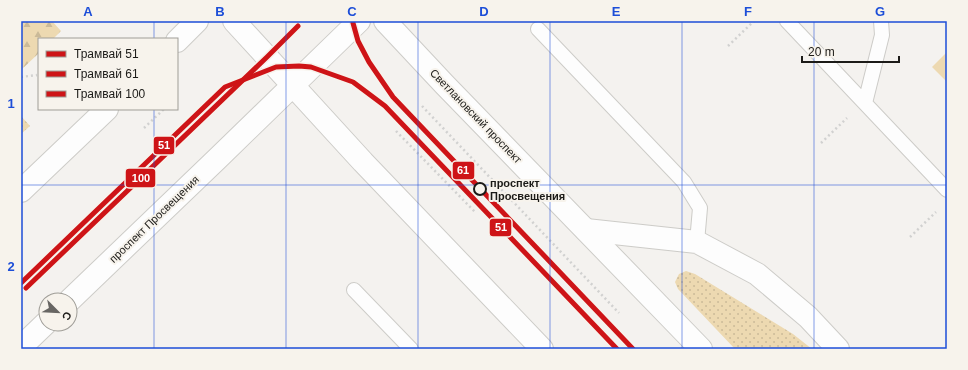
<svg xmlns="http://www.w3.org/2000/svg" width="968" height="370" viewBox="0 0 968 370" font-family="Helvetica,sans-serif">
<style>
.grass{fill:url(#grass-dots)}
.forest{fill:url(#forest-firs)}
.park{fill:#edd9b1}
.lines{fill:none;stroke-linecap:round;stroke-linejoin:round}
.service-casing{stroke:#cdccc8;stroke-width:16}
.minor-casing{stroke:#cdccc8;stroke-width:24}
.secondary-casing{stroke:#cdccc8;stroke-width:24}
.path{stroke:#d1d1d0;stroke-width:2.5;stroke-dasharray:2 3;stroke-linecap:butt}
.service{stroke:#fdfdfd;stroke-width:14}
.minor{stroke:#fdfdfd;stroke-width:22}
.secondary{stroke:#fdfdfd;stroke-width:22}
.tram-1-casing{stroke:#f7f3ec;stroke-width:8}
.tram-2-casing{stroke:#f7f3ec;stroke-width:8}
.tram-3-casing{stroke:#f7f3ec;stroke-width:8}
.tram-1{stroke:#ce1417;stroke-width:5}
.tram-2{stroke:#ce1417;stroke-width:5}
.tram-3{stroke:#ce1417;stroke-width:5}
.grid{fill:none;stroke:#1d4ed8;stroke-width:1;stroke-opacity:0.55}
.stop-dot{fill:#f7f3ec;stroke:#1c1b18;stroke-width:2}
.labels{text-anchor:middle;dominant-baseline:central;stroke-width:4;stroke-linejoin:round;paint-order:stroke}
.street-label{font-size:11px;fill:#1c1b18;stroke:#f7f3ec}
.stop-label{font-size:11px;font-weight:bold;fill:#1c1b18;stroke:#f7f3ec;text-anchor:start}
.line-badge{stroke:#f7f3ec;stroke-width:1.5}
.badge-label{font-size:11px;text-anchor:middle;font-weight:bold;fill:#fff}
.neatline{fill:none;stroke:#1d4ed8;stroke-width:1.5}
.grid-label{font-size:13px;text-anchor:middle;font-weight:bold;fill:#1d4ed8}
</style>
<defs>
<pattern id="grass-dots" width="8" height="8" patternUnits="userSpaceOnUse"><rect width="8" height="8" fill="#edd9b1"/><path d="M2 2h.1M6 6h.1" fill="none" stroke="#cbba98" stroke-width="1.8" stroke-linecap="round"/></pattern>
<pattern id="forest-firs" width="22" height="20" patternUnits="userSpaceOnUse"><rect width="22" height="20" fill="#edd9b1"/><path d="M5 1l3.5 6h-7zM16 11l3.5 6h-7z" fill="#cbba98"/></pattern>
</defs>
<rect width="100%" height="100%" fill="#f4f2ef"/>
<path class="grass" d="M 21,116 L 30,126 L 21,134 Z
M 686,271 L 695,274 L 793,334 L 812,349 L 735,349 L 678,289 L 675,282 L 679,274 Z"/>
<path class="forest" d="M 21,21 L 52,21 L 61,31 L 53,39 L 39,39 L 39,53 L 21,70 Z"/>
<path class="park" d="M 947,52 L 947,82 L 932,67 Z"/>
<g class="lines">
<g class="service-casing">
<path id="service" d="M 787,21 L 947,190
M 538,29 L 684,182 L 700,208 L 697,242
M 865,103 L 882,35 L 881,21
M 354,290 L 411,349"/>
</g>
<g class="minor-casing">
<path id="minor" d="M 586,230 L 697,242 L 757,274 L 808,317 L 838,349"/>
</g>
<g class="secondary-casing">
<path id="secondary" d="M 234,21 L 363,162 L 542,349
M 385,21 L 444,84 L 701,349
M 177,41 L 197,21
M 21,191 L 107,109
M 70,300 L 217,159 L 359,21
M 21,347 L 46,323"/>
</g>
<path class="path" d="M 728,46 L 754,21
M 21,77 L 37,75
M 422,106 L 619,313
M 144,128 L 164,109
M 396,131 L 475,212
M 821,143 L 847,118
M 910,237 L 936,212"/>
<use href="#service" class="service"/>
<use href="#minor" class="minor"/>
<use href="#secondary" class="secondary"/>
<g class="tram-1-casing">
<path id="tram-1" d="M 21,283 L 225,87 L 276,67 L 299,66 L 311,67 L 353,82 L 385,106 L 617,349"/>
</g>
<g class="tram-2-casing">
<path id="tram-2" d="M 353,23 L 358,41 L 369,62 L 393,97 L 633,349"/>
</g>
<g class="tram-3-casing">
<path id="tram-3" d="M 26,288 L 267,57 L 298,26"/>
</g>
<use href="#tram-1" class="tram-1"/>
<use href="#tram-2" class="tram-2"/>
<use href="#tram-3" class="tram-3"/>
</g>
<path class="grid" d="M 154,21 L 154,39M 286,21 L 286,349M 418,21 L 418,349M 550,21 L 550,349M 682,21 L 682,349M 814,21 L 814,349M 154,109 L 154,349M 21,185 L 947,185"/>
<circle class="stop-dot" cx="480" cy="189" r="6"/>
<g class="labels">
<g class="street-label">
<text transform="translate(476 116) rotate(46)">Светлановский проспект</text>
<text transform="translate(154 219) rotate(-44)">проспект Просвещения</text>
</g>
<g class="stop-label">
<text x="490" y="183">проспект<tspan x="490" dy="13">Просвещения</tspan></text>
</g>
</g>
<g class="line-badge">
<rect x="153" y="136" width="22" height="19" rx="4" fill="#ce1417"/>
<rect x="452" y="161" width="23" height="19" rx="4" fill="#ce1417"/>
<rect x="125" y="168" width="31" height="20" rx="4" fill="#ce1417"/>
<rect x="489" y="218" width="23" height="19" rx="4" fill="#ce1417"/>
</g>
<g class="badge-label">
<text x="164" y="149">51</text>
<text x="463" y="174">61</text>
<text x="141" y="182">100</text>
<text x="501" y="231">51</text>
</g>
<rect width="968" height="370" fill="none" stroke="#f7f3ec" stroke-width="44"/>
<rect x="38" y="38" width="140" height="72" fill="#f7f3ec" stroke="#9f9d97"/>
<rect x="46" y="51" width="20" height="6" fill="#ce1417" stroke="#9f9d97"/>
<text x="74" y="58" font-size="12" fill="#1c1b18">Трамвай 51</text>
<rect x="46" y="71" width="20" height="6" fill="#ce1417" stroke="#9f9d97"/>
<text x="74" y="78" font-size="12" fill="#1c1b18">Трамвай 61</text>
<rect x="46" y="91" width="20" height="6" fill="#ce1417" stroke="#9f9d97"/>
<text x="74" y="98" font-size="12" fill="#1c1b18">Трамвай 100</text>
<g transform="translate(58 312) rotate(114)"><circle r="19" fill="#f7f3ec" stroke="#9f9d97"/>
<path d="M0-3L7 15L0 10L-7 15Z" fill="#686663"/>
<text y="-6" font-size="11" font-weight="bold" text-anchor="middle" fill="#1c1b18">С</text>
</g>
<path d="M802 56v6h97v-6" fill="none" stroke="#1c1b18" stroke-width="2"/>
<text x="808" y="56" font-size="12" fill="#1c1b18" stroke="#f7f3ec" stroke-width="3" paint-order="stroke">20 m</text>
<rect x="22" y="22" width="924" height="326" class="neatline"/>
<g class="grid-label">
<text x="88" y="16">A</text>
<text x="220" y="16">B</text>
<text x="352" y="16">C</text>
<text x="484" y="16">D</text>
<text x="616" y="16">E</text>
<text x="748" y="16">F</text>
<text x="880" y="16">G</text>
<text x="11" y="108">1</text>
<text x="11" y="271">2</text>
</g>
</svg>
